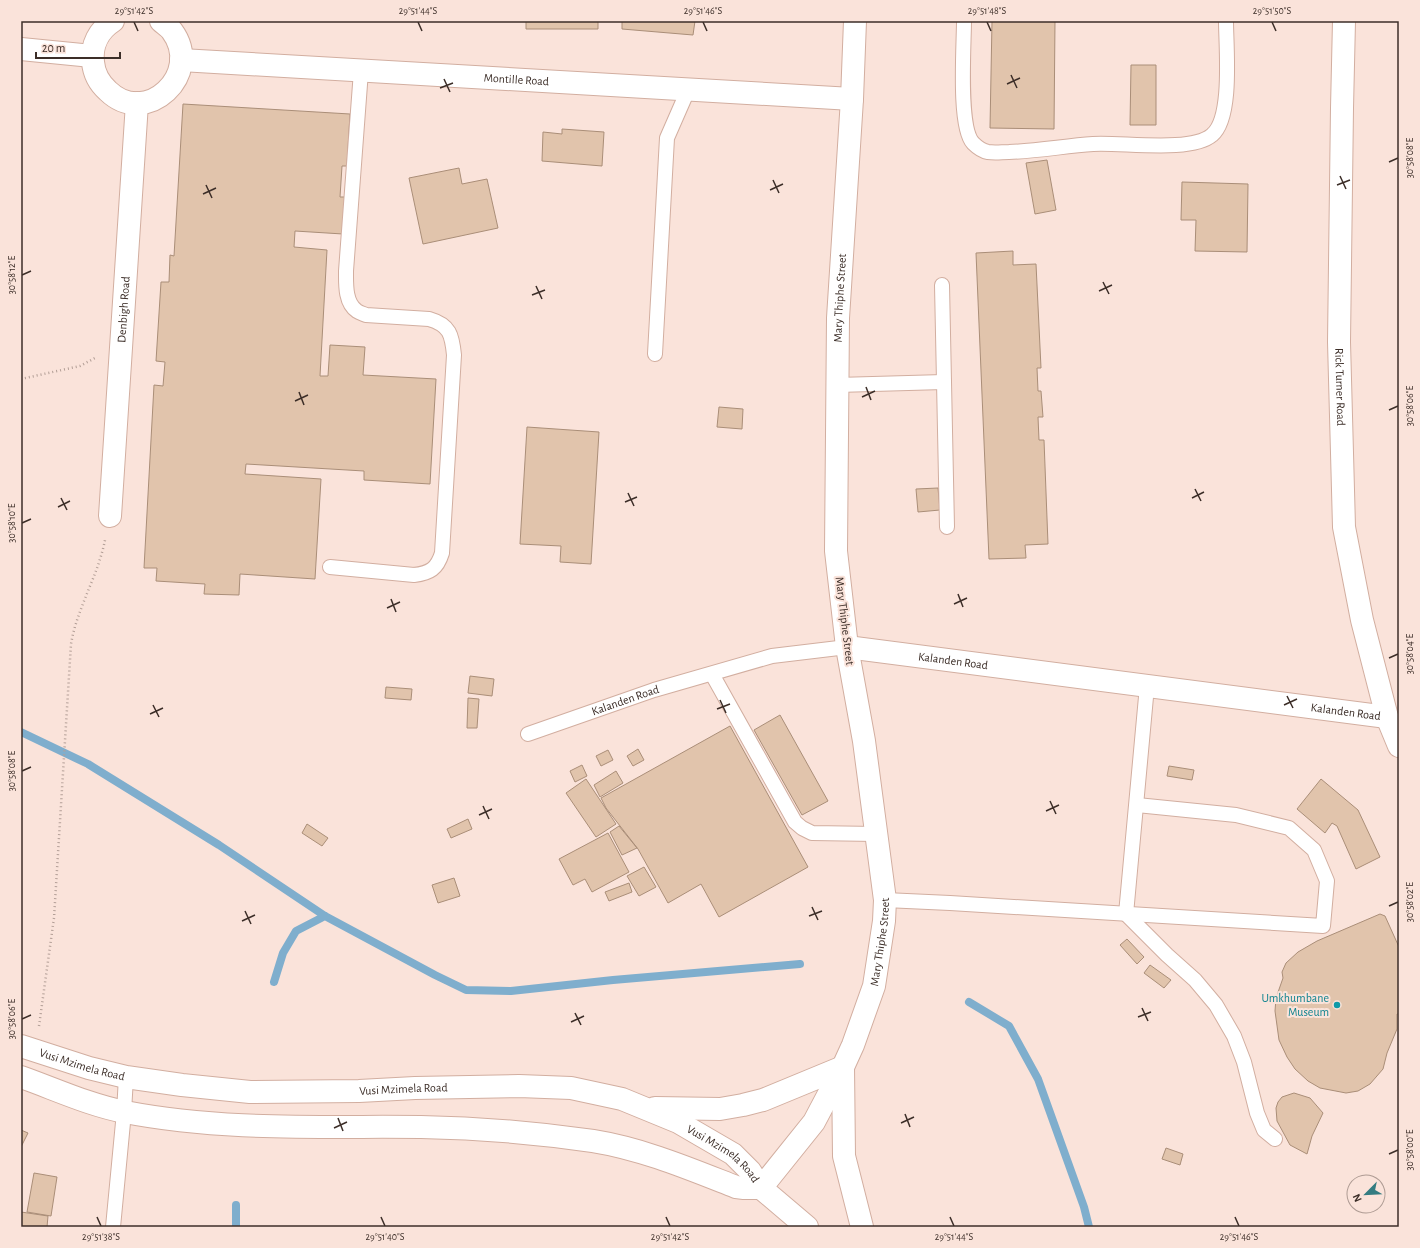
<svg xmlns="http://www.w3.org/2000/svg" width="1420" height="1248" viewBox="0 0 1420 1248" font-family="'Alegreya Sans',sans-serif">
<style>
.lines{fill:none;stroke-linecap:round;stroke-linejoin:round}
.stream{stroke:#7faecd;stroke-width:8}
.building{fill:#e1c4ac;stroke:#aa8e78}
.service-casing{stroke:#d2aea0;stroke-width:16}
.minor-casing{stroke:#d2aea0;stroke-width:24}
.tertiary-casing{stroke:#d2aea0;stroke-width:24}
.secondary-casing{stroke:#d2aea0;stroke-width:24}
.path{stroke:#b39f97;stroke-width:2.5;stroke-dasharray:1 3;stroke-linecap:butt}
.service{stroke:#fff;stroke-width:14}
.minor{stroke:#fff;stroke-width:22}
.tertiary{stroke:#fff;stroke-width:22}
.secondary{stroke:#fff;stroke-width:22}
.ticks{fill:none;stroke:#3c2e28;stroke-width:1.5}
.culture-dot{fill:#0f9aa8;stroke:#fae3da;stroke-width:1.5}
.labels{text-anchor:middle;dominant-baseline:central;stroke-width:4;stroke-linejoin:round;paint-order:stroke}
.street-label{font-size:12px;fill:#3c2e28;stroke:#fae3da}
.culture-label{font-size:12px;fill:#0d838f;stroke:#fae3da;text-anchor:end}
.neatline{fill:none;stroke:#3c2e28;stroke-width:1.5}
.ticks-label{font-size:10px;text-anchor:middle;fill:#3c2e28}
</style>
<rect width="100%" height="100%" fill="#fae3da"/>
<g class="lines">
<path class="stream" d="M 21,732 L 88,764 L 219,845 L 325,916 L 435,975 L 466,990 L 511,991 L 613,980 L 800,964
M 274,982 L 283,953 L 296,931 L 325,916
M 969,1002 L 1009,1026 L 1038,1079 L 1084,1207 L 1089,1227
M 236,1205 L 236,1227"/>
</g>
<path class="building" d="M 526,21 L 598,21 L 598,29 L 526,29 Z
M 622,21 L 695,21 L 693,35 L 622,29 Z
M 992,21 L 1055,21 L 1054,129 L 990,128 Z
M 1131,65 L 1156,65 L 1156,125 L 1130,125 Z
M 183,104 L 350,114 L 347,166 L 342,166 L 340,197 L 345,197 L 343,234 L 295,231 L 294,247 L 327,250 L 320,376 L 328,376 L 330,345 L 365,347 L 363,375 L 436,379 L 430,484 L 364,480 L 364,471 L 246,464 L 245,474 L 321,479 L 315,579 L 240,574 L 239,595 L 204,594 L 205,584 L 156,581 L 157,568 L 144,568 L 154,385 L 163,386 L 165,362 L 156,361 L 161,282 L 169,282 L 170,255 L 174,256 Z
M 562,129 L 604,132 L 602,166 L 542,161 L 543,132 L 562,134 Z
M 1047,160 L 1056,210 L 1035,214 L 1026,163 Z
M 459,168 L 462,184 L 487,179 L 498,228 L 423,244 L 409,178 Z
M 1182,182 L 1248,184 L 1247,252 L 1195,251 L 1196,220 L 1181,220 Z
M 1013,251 L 1013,265 L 1036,264 L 1041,368 L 1037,368 L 1038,391 L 1041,391 L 1043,417 L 1038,417 L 1039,440 L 1044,440 L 1048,544 L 1025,545 L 1026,558 L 989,559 L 976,253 Z
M 719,407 L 743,409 L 742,429 L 717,427 Z
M 527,427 L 599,432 L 591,564 L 560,562 L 561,546 L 520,544 Z
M 938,488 L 940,510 L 918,512 L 916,489 Z
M 470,676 L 494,679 L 492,696 L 468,693 Z
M 386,687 L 412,689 L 411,700 L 385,698 Z
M 468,698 L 479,699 L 477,728 L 467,728 Z
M 780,715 L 828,801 L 802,815 L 754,730 Z
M 730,726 L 808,867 L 719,917 L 701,884 L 668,903 L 638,849 L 606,808 L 601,798 Z
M 638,749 L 644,760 L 633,766 L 627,756 Z
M 608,750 L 613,760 L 601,766 L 596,756 Z
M 582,765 L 587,776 L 575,782 L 570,771 Z
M 1169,766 L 1194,770 L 1192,780 L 1167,776 Z
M 616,771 L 623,783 L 600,797 L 594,785 Z
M 586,779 L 616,824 L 596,837 L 566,793 Z
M 1321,779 L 1358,810 L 1380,857 L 1356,869 L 1337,826 L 1332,823 L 1325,833 L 1297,809 Z
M 468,819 L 472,829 L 451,838 L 447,829 Z
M 307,824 L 328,838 L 322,846 L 302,833 Z
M 619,826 L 637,848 L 622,855 L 610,832 Z
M 608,833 L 629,872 L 592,892 L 585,879 L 573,885 L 559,859 Z
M 644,867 L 656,887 L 639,896 L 627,876 Z
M 454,878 L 460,896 L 438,903 L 432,885 Z
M 629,883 L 632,892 L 609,901 L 605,892 Z
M 1380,914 L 1385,916 L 1399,947 L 1399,1014 L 1397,1014 L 1397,1029 L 1387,1053 L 1383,1069 L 1370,1084 L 1358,1091 L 1346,1093 L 1320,1088 L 1308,1081 L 1295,1069 L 1287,1057 L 1279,1040 L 1275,1011 L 1276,998 L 1283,978 L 1282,972 L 1286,963 L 1298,952 L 1317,941 Z
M 1127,939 L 1144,957 L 1137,964 L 1120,945 Z
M 1150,965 L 1171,980 L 1164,988 L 1144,973 Z
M 1294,1093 L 1310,1098 L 1323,1113 L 1312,1136 L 1307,1154 L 1290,1145 L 1277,1121 L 1276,1108 L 1278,1102 L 1282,1097 Z
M 21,1130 L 28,1133 L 21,1147 Z
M 1166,1148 L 1183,1154 L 1180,1165 L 1162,1159 Z
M 34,1173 L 57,1177 L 51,1216 L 27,1212 Z
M 21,1212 L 48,1216 L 47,1227 L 21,1227 Z"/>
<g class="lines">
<g class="service-casing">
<g id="service">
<path d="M 964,21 C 964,45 958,127 973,143 C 977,147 982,151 988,152 C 995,153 1002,152 1009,152 C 1037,151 1065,146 1093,144 C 1122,142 1191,153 1212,135 C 1233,118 1226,47 1226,21"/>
<path d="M 942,285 L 947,527"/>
<path d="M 655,354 L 667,138 L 688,90"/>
<path d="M 837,385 L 944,382"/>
<path d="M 330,567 L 414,575 C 430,573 437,569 442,553 L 454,355 C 452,335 450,325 429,319 L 366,315 C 364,314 360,313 357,311 C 345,303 346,284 346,271 L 361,71"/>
<path d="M 712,674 L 795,822 L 802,828 L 812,833 L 876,834"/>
<path d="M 1147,686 L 1126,914 L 1167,955 L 1195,980 L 1216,1005 L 1234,1036 L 1244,1062 L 1257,1113 L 1264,1130 L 1275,1139"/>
<path id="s1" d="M 528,734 L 654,690 L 772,656 L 847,647"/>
<path d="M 885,900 L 950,903 L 1323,926 L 1327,881 L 1314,850 L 1289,828 L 1236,815 L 1137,805"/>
<path d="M 113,1227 L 124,1112 L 126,1077"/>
</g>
</g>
<g class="minor-casing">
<g id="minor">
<path d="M 113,21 C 99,30 91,45 93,62 C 94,74 99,83 108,91 C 146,128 204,74 172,31 C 169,27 164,24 161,21"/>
<path d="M 21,49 L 92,56"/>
<path id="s2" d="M 181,60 L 852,99"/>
<path id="s3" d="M 110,516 L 137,103"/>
<path id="s4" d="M 847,647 L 1387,717"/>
</g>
</g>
<g class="tertiary-casing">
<g id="tertiary">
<path id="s5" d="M 761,1188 L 814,1122 L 843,1067 L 853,1045 L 874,986 L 884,921 L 885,900 L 864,741 L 847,647 L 836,551 L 838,318 L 852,99 L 855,21"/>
</g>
</g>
<g class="secondary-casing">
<g id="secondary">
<path id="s6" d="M 1344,21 L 1342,108 L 1339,342 L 1344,527 L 1362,620 L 1387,717 L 1399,746"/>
<path id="s7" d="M 21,1046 L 89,1068 L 126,1077 L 182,1085 L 250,1092 L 359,1091 L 415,1088 L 519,1086 L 571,1088 L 622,1099 L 678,1122 L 733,1154 L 750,1171 L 761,1188 L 807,1227"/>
<path d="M 21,1077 C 55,1089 89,1105 125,1112 C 223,1131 322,1126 421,1127 C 479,1128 537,1133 593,1141 C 643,1149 690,1169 736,1187 L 744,1188 L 761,1188"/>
<path d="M 655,1108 L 720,1109 L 743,1105 L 763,1100 L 843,1067 L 844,1156 L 862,1227"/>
</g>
</g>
<path class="path" d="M 21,379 L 80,366 L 95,358
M 39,1026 L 54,918 L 71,644 C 77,608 98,576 105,540"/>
<use href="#service" class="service"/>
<use href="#minor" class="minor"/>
<use href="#tertiary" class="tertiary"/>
<use href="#secondary" class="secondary"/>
</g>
<path class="ticks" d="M 134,22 L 138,31M 418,22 L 422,31M 703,22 L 707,31M 987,22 L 991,31M 1272,22 L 1276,31M 1011,75 L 1017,88M 444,79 L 450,92M 1007,84 L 1020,78M 440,88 L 453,83M 1389,162 L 1398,158M 1340,176 L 1346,189M 773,180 L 779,193M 206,185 L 212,198M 1337,185 L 1350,180M 770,190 L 783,184M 203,194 L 216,188M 22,275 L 31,271M 1103,282 L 1109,294M 536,286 L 542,299M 1099,291 L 1112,285M 532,295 L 545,290M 866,387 L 871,400M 299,392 L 304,405M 862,397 L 875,391M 295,401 L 308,395M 1389,410 L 1398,406M 1195,489 L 1201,501M 628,493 L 634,506M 61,498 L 67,510M 1192,498 L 1204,492M 625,502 L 637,497M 58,507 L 70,501M 22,523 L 31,519M 958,594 L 963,607M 391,599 L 396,612M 954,604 L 967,598M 387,608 L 400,602M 1389,658 L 1398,654M 1287,696 L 1293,708M 720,700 L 726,713M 153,705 L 159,717M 1284,705 L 1297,699M 717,709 L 730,704M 150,714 L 163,708M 22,771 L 31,767M 1050,801 L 1056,814M 483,806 L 489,819M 1046,811 L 1059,805M 479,815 L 492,809M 1389,906 L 1398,902M 812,907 L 818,920M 245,911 L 251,924M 809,916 L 822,911M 242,921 L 255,915M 1142,1008 L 1148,1021M 575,1013 L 581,1025M 1138,1017 L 1151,1012M 22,1019 L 31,1015M 571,1022 L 584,1016M 905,1114 L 910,1127M 338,1118 L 343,1131M 901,1123 L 914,1117M 334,1128 L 347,1122M 1389,1154 L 1398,1150M 97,1217 L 101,1226M 381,1217 L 385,1226M 666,1217 L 670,1226M 950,1217 L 954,1226M 1235,1217 L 1239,1226"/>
<circle class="culture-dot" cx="1337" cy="1005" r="4"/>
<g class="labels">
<g class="street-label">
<text stroke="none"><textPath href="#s2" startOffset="336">Montille Road</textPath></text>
<text stroke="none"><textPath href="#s5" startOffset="926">Mary Thiphe Street</textPath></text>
<text stroke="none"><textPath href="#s3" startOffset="207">Denbigh Road</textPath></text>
<text stroke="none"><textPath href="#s6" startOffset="366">Rick Turner Road</textPath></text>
<text transform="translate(845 621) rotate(83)">Mary Thiphe Street</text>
<text stroke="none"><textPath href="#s4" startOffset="107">Kalanden Road</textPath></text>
<text stroke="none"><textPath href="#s1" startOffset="103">Kalanden Road</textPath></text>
<text stroke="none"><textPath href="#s4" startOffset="503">Kalanden Road</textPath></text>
<text stroke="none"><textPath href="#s5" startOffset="278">Mary Thiphe Street</textPath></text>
<text stroke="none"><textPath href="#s7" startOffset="64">Vusi Mzimela Road</textPath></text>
<text stroke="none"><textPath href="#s7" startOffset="388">Vusi Mzimela Road</textPath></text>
<text stroke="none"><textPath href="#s7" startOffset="724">Vusi Mzimela Road</textPath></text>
</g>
<g class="culture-label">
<text x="1329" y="998">Umkhumbane<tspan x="1329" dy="14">Museum</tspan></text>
</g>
</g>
<rect width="1420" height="1248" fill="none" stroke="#fae3da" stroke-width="44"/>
<g transform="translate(1366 1194) rotate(246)"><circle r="19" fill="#fae3da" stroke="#ae9b93"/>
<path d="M0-3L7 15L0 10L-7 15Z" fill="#347c81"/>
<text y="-6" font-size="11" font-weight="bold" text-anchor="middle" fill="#3c2e28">N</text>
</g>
<path d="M36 52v6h84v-6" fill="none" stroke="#3c2e28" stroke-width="2"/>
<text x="42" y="52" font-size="12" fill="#3c2e28" stroke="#fae3da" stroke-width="3" paint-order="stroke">20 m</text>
<rect x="22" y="22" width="1376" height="1204" class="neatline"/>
<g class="ticks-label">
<text x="134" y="14">29°51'42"S</text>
<text x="418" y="14">29°51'44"S</text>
<text x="703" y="14">29°51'46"S</text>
<text x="987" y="14">29°51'48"S</text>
<text x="1272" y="14">29°51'50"S</text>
<text transform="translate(1409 158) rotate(-90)" y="4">30°58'08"E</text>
<text transform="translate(11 275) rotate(-90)" y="4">30°58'12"E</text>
<text transform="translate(1409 406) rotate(-90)" y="4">30°58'06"E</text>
<text transform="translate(11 523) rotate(-90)" y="4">30°58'10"E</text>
<text transform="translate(1409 654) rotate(-90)" y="4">30°58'04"E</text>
<text transform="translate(11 771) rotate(-90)" y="4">30°58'08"E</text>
<text transform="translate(1409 902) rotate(-90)" y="4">30°58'02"E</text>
<text transform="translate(11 1019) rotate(-90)" y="4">30°58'06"E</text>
<text transform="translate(1409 1150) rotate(-90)" y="4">30°58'00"E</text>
<text x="101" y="1240">29°51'38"S</text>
<text x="385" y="1240">29°51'40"S</text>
<text x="670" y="1240">29°51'42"S</text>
<text x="954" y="1240">29°51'44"S</text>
<text x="1239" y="1240">29°51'46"S</text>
</g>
</svg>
